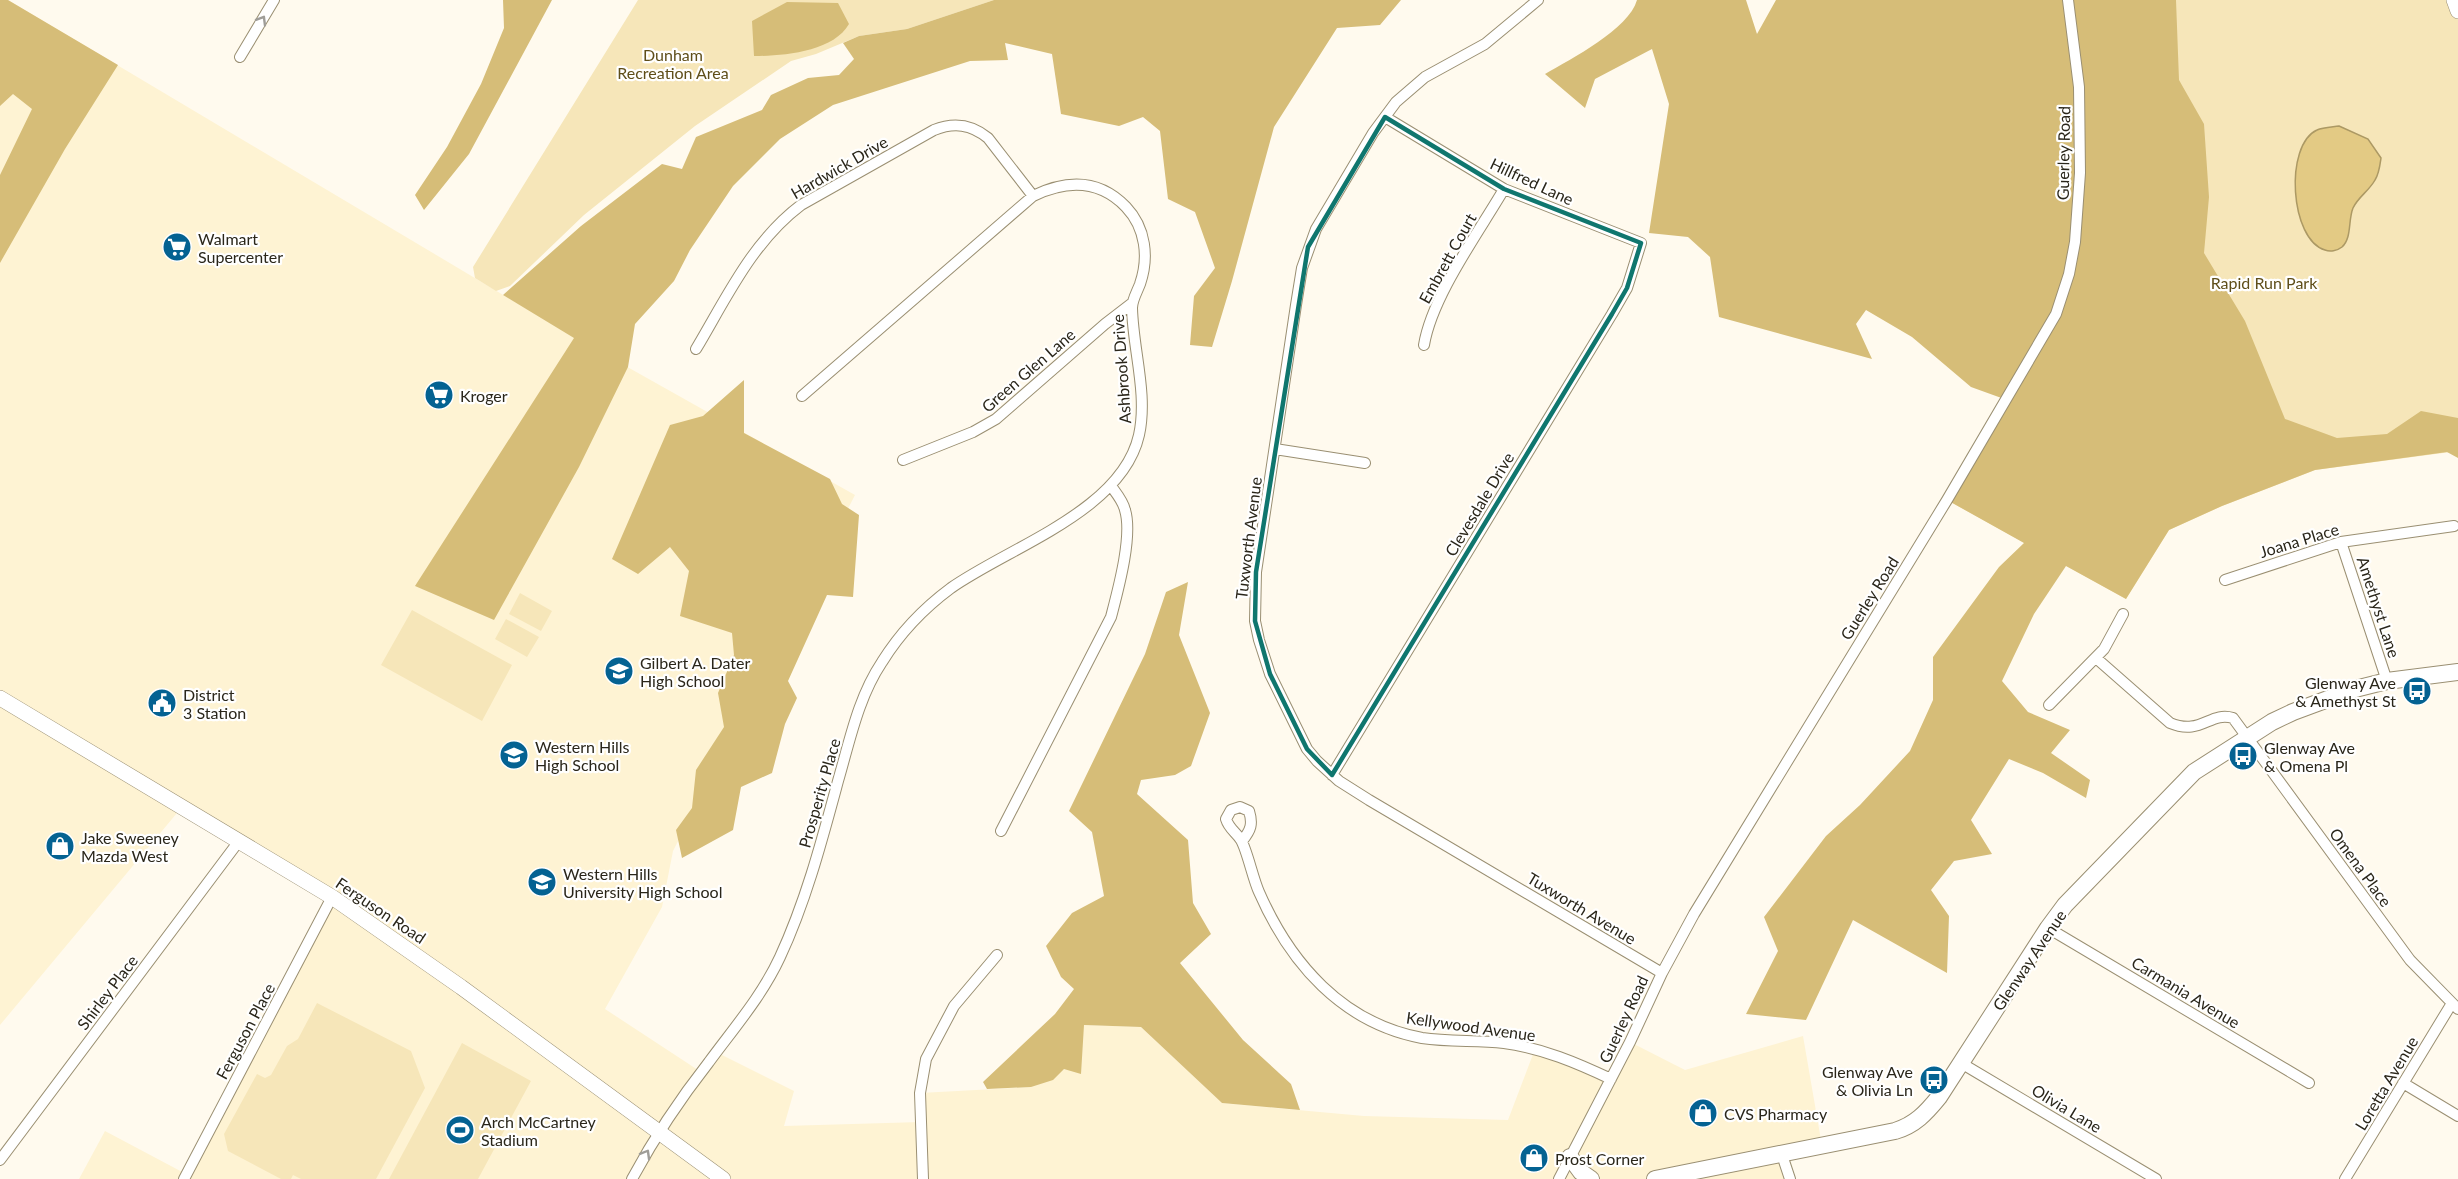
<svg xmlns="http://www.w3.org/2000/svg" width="2458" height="1179" viewBox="0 0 2458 1179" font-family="Lato,sans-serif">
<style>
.built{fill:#fef3d3}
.green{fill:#f6e6b9}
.forest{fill:#d6bd78}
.water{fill:#e3ca84;stroke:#ac9964;stroke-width:1.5}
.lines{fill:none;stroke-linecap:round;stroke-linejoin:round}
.street-casing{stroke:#9a8f72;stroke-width:12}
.secondary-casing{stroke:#9a8f72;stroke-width:16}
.primary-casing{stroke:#9a8f72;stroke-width:18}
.street{stroke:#fff;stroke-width:10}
.secondary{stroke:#fff;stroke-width:15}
.primary{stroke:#fff;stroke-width:16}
.oneway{stroke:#9f9d98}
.marked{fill:none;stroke:#0f766e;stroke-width:4.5;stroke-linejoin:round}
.labels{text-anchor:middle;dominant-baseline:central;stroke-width:4.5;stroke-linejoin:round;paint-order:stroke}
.park-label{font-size:16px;fill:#5f4e19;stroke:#fff}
.street-label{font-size:16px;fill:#2a261a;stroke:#fff}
.poi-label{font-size:16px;fill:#2a261a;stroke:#fff;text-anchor:start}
</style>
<rect width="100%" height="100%" fill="#fffaee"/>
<path class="built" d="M 0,0 L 8,0 L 574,337 L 855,495 L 673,851 L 662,907 L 605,1009 L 701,1072 L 716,1052 L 794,1091 L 784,1126 L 921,1122 L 920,1093 L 1031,1087 L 1084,1025 L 1141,1027 L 1222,1103 L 1364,1116 L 1508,1120 L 1535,1049 L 1611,1079 L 1630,1042 L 1685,1070 L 1803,1036 L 1822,1146 L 1782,1155 L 1790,1179 L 79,1179 L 105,1131 L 186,1174 L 332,897 L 182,807 L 0,1025 Z"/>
<path class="green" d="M 638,0 L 994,0 L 907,29 L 859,36 L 816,54 L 791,61 L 695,126 L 584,215 L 510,286 L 496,291 L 475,278 L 473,267 Z
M 2068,0 L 2458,0 L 2458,451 L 2315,470 L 2222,506 L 2169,530 L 2126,599 L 1947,500 L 2007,400 Z
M 520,593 L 552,611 L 541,631 L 509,614 Z
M 412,610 L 512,665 L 482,721 L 381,665 Z
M 506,619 L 539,637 L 527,657 L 495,639 Z
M 317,1003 L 411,1051 L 425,1088 L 376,1179 L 301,1179 L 293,1175 L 291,1179 L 281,1179 L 228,1151 L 224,1134 L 257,1074 L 265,1078 L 271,1075 L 287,1046 L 298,1039 Z
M 462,1043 L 531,1081 L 478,1179 L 389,1179 Z"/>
<path class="forest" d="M 0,0 L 8,0 L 118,65 L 65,149 L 0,263 L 0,175 L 32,109 L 13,94 L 0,106 Z
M 503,0 L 552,0 L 469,154 L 424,210 L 415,195 L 447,147 L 481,84 L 504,28 Z
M 994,0 L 1401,0 L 1380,25 L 1337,28 L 1274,127 L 1232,281 L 1212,347 L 1190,345 L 1194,296 L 1215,268 L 1195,212 L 1168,199 L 1160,131 L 1143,117 L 1119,126 L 1061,114 L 1052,54 L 1005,43 L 1008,60 L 970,61 L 833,105 L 780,139 L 733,186 L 690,250 L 674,281 L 635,324 L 628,367 L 579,467 L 494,620 L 415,586 L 574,338 L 503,295 L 581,226 L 662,164 L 682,169 L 696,137 L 762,110 L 771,95 L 808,78 L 839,75 L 854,59 L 843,43 L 859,36 L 907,29 Z
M 1637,0 L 1746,0 L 1757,34 L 1776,0 L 2176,0 L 2179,80 L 2204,124 L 2209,197 L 2204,253 L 2245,321 L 2285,419 L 2337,438 L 2387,434 L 2421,411 L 2458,418 L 2458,458 L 2447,452 L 2315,470 L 2222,506 L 2169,530 L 2126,599 L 2066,566 L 2034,614 L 2002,681 L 2028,712 L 2070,730 L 2051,753 L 2090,780 L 2086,798 L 2043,773 L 2009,759 L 1971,820 L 1992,854 L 1954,861 L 1931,890 L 1949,916 L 1947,973 L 1853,920 L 1806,1020 L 1746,1014 L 1778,951 L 1764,917 L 1826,836 L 1860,805 L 1910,751 L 1933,700 L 1933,657 L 1999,567 L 2024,543 L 1947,500 L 2007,400 L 1971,387 L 1912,337 L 1866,310 L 1856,324 L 1872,359 L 1719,317 L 1710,257 L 1688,237 L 1649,233 L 1669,104 L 1652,49 L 1595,79 L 1585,108 L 1545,74 C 1571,59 1629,29 1637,0 Z
M 787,2 L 838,3 L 849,24 C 833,52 783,56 754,56 L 752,21 Z
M 744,380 L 744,433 L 830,479 L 842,504 L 859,515 L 853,597 L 827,595 L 788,681 L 797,698 L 785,724 L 772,773 L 741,787 L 733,830 L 682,858 L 676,830 L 692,808 L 696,770 L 724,727 L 718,693 L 734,655 L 732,633 L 680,616 L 689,571 L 670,547 L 638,574 L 612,559 L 670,425 L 703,416 Z
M 1188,582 L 1179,635 L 1210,713 L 1191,766 L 1175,775 L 1141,780 L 1137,794 L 1188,840 L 1193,903 L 1211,934 L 1180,963 L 1243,1040 L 1291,1084 L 1300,1110 L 1222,1103 L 1141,1027 L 1084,1025 L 1081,1074 L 1064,1069 L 1053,1080 L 1031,1087 L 987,1089 L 983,1082 L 1055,1014 L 1074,989 L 1061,977 L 1046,946 L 1072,913 L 1104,896 L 1092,832 L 1069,811 L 1145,654 L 1166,592 Z"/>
<path class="water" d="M 2339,126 L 2368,139 L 2381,158 C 2380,165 2379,174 2375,180 C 2369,191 2358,197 2353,208 C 2348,220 2352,238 2342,247 C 2337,251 2330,252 2325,250 C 2290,240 2284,145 2317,130 C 2323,127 2332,127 2339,126 Z"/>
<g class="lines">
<g class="street-casing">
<path id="street" d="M 1538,0 L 1485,44 L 1425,77 L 1396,102 L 1373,133 L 1316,229 L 1302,268 L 1296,305 L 1256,572 L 1255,621 L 1259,640 L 1270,674 L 1307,749 L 1317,761 L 1339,781 L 1369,800 L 1662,973
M 240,57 L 274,0
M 1424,345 C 1432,296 1479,232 1504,189
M 696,349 C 727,297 752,242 801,205 L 934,130 C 954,122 971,124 988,138 L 1033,196
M 1275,449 L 1365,463
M 903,460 L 973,432 L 996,419 L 1105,324 L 1131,304
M 2341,542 L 2387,681
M 2225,580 L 2341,542 L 2454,526
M 2096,658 L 2170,723 C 2201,736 2210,711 2233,718 L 2410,960 L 2458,1009
M 2049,705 L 2104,649 L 2123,614
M 1332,775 L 1612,314 L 1627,288 L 1641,243 L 1504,189 L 1385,117
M 1001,831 L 1111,617 C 1118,590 1133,536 1125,510 C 1123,501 1116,493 1111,486
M 1242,841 C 1251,830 1253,824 1249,811 L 1240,807 L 1231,810 L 1226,819 C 1229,829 1236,832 1241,840 C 1247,850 1253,879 1259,892 C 1290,963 1342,1023 1422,1038 C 1449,1042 1476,1040 1504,1043 C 1542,1048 1577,1063 1611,1079
M 2048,928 L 2309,1083
M 1961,1063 L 2156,1179
M 2403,1083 L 2458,1116
M 1782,1155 L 1790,1179
M 0,1160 L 239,841
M 184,1179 L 332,897
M 632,1179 C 654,1138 680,1099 709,1062 C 734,1028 762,996 780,957 C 806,901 822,840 838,781 C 850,740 858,698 882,662 C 900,633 924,608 951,588 C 1009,547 1122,511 1139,435 C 1148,394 1133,350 1132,308 C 1132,300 1137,292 1140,284 C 1149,258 1146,228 1126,207 C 1099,179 1066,180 1033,196 L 802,396
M 923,1179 L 920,1093 L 926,1059 L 954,1006 L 997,955
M 1559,1179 L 1630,1042 L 1662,973 L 1694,914 L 1947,500 L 2056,314 L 2069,274 L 2075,242 L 2080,173 L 2079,87 L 2068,0
M 2345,1179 L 2452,1003"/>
</g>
<g class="secondary-casing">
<path id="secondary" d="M 2454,0 L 2458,11
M 0,698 L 332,897 L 461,987 L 723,1179"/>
</g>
<g class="primary-casing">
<path id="primary" d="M 1570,1157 L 1581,1172 L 1591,1179
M 1655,1179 L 1895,1131 C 1915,1125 1926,1113 1939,1097 L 2048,928 L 2065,905 L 2194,772 L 2272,722 L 2293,712 L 2355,689 L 2387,681 L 2458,672"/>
</g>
<use href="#street" class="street"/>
<use href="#secondary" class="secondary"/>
<use href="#primary" class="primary"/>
</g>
<defs><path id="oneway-chevron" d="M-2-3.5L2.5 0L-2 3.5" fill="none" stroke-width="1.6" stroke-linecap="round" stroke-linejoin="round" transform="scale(1.5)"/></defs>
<g class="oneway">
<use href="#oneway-chevron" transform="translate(262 20) rotate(-59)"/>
<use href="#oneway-chevron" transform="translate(646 1154) rotate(-60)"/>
</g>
<path class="marked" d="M 1385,117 L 1504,189 L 1641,243 L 1627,288 L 1612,314 L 1332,775 L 1307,749 L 1270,674 L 1255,621 L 1256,572 L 1308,247 Z"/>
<defs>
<g id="supermarket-disc" transform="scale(1.5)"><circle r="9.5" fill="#046292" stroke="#fff"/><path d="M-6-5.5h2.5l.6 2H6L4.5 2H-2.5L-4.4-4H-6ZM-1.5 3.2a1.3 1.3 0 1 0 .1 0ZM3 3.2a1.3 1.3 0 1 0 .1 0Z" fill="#fff"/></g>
<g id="school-disc" transform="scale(1.5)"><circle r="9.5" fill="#046292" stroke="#fff"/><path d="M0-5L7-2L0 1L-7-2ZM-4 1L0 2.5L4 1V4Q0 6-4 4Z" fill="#fff"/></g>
<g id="bus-disc" transform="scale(1.5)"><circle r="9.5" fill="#046292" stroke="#fff"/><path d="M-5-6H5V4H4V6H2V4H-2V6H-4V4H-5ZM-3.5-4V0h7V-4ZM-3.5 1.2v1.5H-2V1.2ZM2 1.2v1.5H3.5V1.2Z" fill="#fff"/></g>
<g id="civic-disc" transform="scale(1.5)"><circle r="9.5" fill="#046292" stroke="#fff"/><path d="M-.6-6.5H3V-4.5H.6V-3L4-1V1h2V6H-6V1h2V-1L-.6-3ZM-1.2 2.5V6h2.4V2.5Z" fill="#fff"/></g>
<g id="shop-disc" transform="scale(1.5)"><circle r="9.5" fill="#046292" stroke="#fff"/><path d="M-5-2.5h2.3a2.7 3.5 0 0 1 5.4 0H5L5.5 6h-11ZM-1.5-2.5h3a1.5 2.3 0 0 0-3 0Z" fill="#fff"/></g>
<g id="stadium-disc" transform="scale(1.5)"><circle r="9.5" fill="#046292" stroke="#fff"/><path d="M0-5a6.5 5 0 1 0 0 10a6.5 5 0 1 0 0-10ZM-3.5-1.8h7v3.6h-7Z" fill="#fff"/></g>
</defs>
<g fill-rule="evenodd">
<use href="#supermarket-disc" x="177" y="247"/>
<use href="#supermarket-disc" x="439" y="395"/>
<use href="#school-disc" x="619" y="671"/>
<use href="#bus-disc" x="2417" y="691"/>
<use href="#civic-disc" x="162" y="703"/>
<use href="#school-disc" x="514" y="755"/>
<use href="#bus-disc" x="2243" y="756"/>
<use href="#shop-disc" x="60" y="846"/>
<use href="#school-disc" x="542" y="882"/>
<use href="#bus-disc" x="1934" y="1080"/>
<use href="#shop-disc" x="1703" y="1113"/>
<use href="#stadium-disc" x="460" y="1130"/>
<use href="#shop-disc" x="1534" y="1158"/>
</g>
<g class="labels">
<g class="park-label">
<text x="673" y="54">Dunham<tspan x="673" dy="18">Recreation Area</tspan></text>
<text x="2264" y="282">Rapid Run Park</text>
</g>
<g class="street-label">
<text transform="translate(2063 153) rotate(-89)">Guerley Road</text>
<text transform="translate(839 167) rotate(-30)">Hardwick Drive</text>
<text transform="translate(1532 181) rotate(25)">Hillfred Lane</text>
<text transform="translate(1447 258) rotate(-61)">Embrett Court</text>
<text transform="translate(1121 369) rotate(-94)">Ashbrook Drive</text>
<text transform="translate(1028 370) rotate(-41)">Green Glen Lane</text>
<text transform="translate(1479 504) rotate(-59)">Clevesdale Drive</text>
<text transform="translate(1248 538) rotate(-83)">Tuxworth Avenue</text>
<text transform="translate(2299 540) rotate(-17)">Joana Place</text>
<text transform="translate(1869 598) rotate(-58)">Guerley Road</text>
<text transform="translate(2379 607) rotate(72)">Amethyst Lane</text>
<text transform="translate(819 793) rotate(-74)">Prosperity Place</text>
<text transform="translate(2361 867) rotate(54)">Omena Place</text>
<text transform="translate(1582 908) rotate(31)">Tuxworth Avenue</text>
<text transform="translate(381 910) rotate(34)">Ferguson Road</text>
<text transform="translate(2029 960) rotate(-56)">Glenway Avenue</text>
<text transform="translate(107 992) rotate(-53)">Shirley Place</text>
<text transform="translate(2186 992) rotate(31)">Carmania Avenue</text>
<text transform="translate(1623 1019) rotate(-65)">Guerley Road</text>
<text transform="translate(1471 1026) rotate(8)">Kellywood Avenue</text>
<text transform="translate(245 1031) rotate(-62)">Ferguson Place</text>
<text transform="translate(2386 1083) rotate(-59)">Loretta Avenue</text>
<text transform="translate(2067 1108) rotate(31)">Olivia Lane</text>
</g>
<g class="poi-label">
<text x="198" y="238">Walmart<tspan x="198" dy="18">Supercenter</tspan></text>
<text x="460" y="395">Kroger</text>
<text x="640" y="662">Gilbert A. Dater<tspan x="640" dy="18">High School</tspan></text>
<text x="2396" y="682" text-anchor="end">Glenway Ave<tspan x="2396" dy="18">&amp; Amethyst St</tspan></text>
<text x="183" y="694">District<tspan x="183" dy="18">3 Station</tspan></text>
<text x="535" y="746">Western Hills<tspan x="535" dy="18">High School</tspan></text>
<text x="2264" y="747">Glenway Ave<tspan x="2264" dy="18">&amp; Omena Pl</tspan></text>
<text x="81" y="837">Jake Sweeney<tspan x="81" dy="18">Mazda West</tspan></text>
<text x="563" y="873">Western Hills<tspan x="563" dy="18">University High School</tspan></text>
<text x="1913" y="1071" text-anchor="end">Glenway Ave<tspan x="1913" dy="18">&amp; Olivia Ln</tspan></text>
<text x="1724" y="1113">CVS Pharmacy</text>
<text x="481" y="1121">Arch McCartney<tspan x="481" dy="18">Stadium</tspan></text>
<text x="1555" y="1158">Prost Corner</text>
</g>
</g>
</svg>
